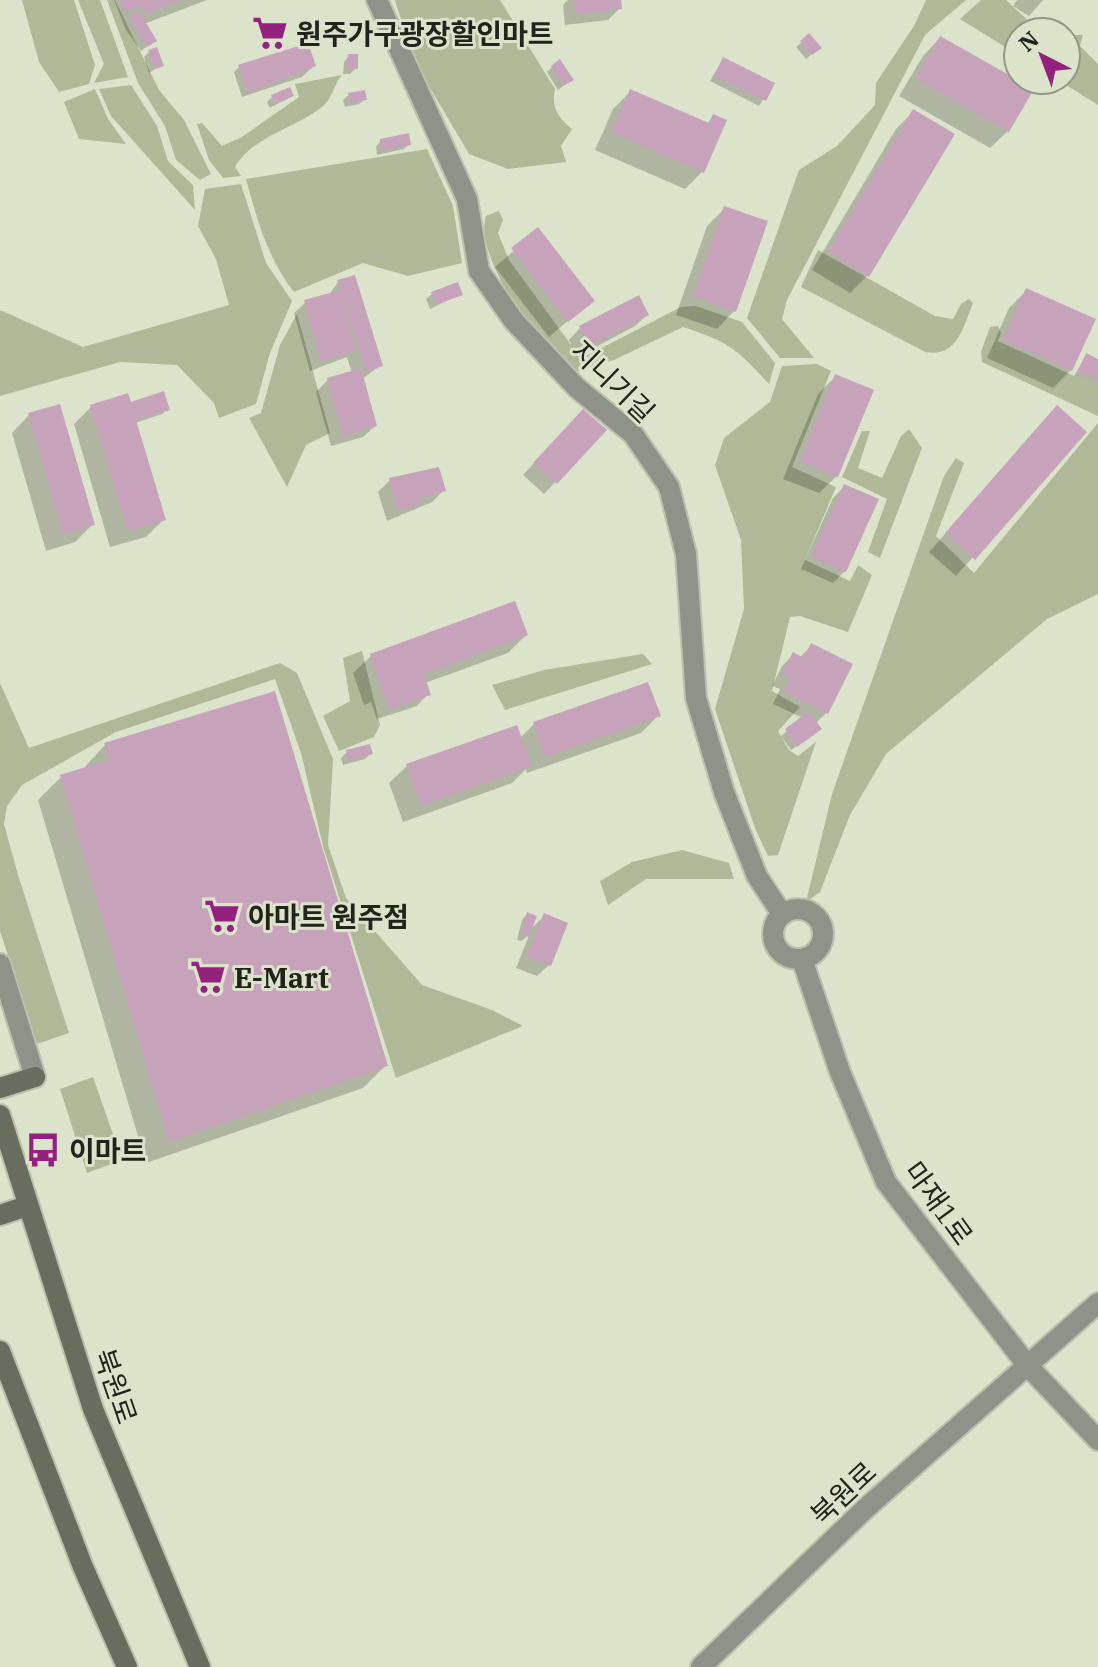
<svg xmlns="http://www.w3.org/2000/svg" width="1098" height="1667" viewBox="0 0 1098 1667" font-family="'IBM Plex Serif','Noto Sans KR',serif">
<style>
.green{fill:#afb997}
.shadow{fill:#0003}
.building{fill:#c6a2bb}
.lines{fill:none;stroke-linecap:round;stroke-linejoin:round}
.street-casing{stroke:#bbc1ac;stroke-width:24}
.secondary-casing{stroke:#bbc1ac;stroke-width:24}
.street{stroke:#8f9288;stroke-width:20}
.secondary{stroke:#696d5f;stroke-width:20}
.labels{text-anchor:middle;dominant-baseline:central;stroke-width:6;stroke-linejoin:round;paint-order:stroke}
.poi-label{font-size:28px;font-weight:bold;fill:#22241c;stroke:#dce3cb;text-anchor:start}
.street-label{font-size:28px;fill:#22241c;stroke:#dce3cb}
</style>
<rect width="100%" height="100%" fill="#dce3cb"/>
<path class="green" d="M 22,0 L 74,0 L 95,65 L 89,84 L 59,92 L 39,62 Z
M 78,0 L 100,0 L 128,77 L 94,83 L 104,64 Z
M 107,0 L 115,0 L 159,90 L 184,120 L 211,174 L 200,180 L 176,160 L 165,126 L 138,83 Z
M 395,0 L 500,0 L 555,89 C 551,108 558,117 572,129 L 561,146 L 566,162 L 508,169 L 469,154 L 413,59 Z
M 926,0 L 966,0 L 925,35 L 787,300 L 782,319 L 814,358 L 780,358 L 747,318 L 799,170 L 837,146 L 875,105 L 876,83 L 914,26 Z
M 981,0 L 1006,0 L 1036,28 L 1052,32 L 1018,32 L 1018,55 L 960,19 Z
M 1066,35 L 1083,35 L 1080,46 L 1098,64 L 1098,105 L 1058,80 L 1066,80 Z
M 342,75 C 333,85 334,97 322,107 C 294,129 253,136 235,167 L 241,176 L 223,178 L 209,160 L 197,124 L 202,123 L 222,146 L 242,137 L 299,97 L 295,84 Z
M 131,85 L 157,126 L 168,161 L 193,185 L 195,210 L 111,116 L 99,89 Z
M 95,89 L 108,119 L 126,144 L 79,139 L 64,102 Z
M 427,149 L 453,206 L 462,263 L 408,276 L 363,263 L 294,292 C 268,259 257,220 246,179 Z
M 241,184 L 266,263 L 292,301 L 270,353 L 256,404 L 219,418 L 214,403 L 177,365 L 120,362 L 0,396 L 0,310 L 83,347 L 229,305 L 216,259 L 198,226 L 205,189 Z
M 499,211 L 503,220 L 498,233 L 509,260 L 577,353 L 586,356 L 681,307 L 696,306 L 742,322 L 775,363 L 769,384 C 737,349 729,342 683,327 L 614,360 L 578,371 C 571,368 562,365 556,359 C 530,331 474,254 486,216 Z
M 818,250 L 935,316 L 953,319 L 961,304 L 969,299 L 973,303 C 963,328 957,358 925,352 L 801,287 Z
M 297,314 L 330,433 L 306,445 L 287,487 L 249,418 L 261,413 L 280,345 Z
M 998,326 L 1001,333 L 998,341 L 1098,387 L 1098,416 L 982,362 L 981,352 L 990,327 Z
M 817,364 L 831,371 L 792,467 L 836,487 L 805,560 L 850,581 L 858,565 L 872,575 L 848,632 L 800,616 L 790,617 L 772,691 L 800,707 L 778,731 L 789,750 L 798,756 L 816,742 L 778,855 L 768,856 L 755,828 L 715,709 L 744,609 L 741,540 L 715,465 L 724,438 L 770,402 L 782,366 Z
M 1098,423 L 1098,594 L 1047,619 L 886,754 L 850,815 L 820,892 L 806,902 L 832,794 L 944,476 L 956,458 L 964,463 L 936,536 L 974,573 Z
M 909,429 L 922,448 L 880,558 L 868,552 L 887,499 L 842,477 L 862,431 L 870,431 L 858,468 L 882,478 L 901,436 Z
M 362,651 L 380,725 L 374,737 L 339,751 L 323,716 L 350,701 L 343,658 Z
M 643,654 L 652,664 L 505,710 L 492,685 L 544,670 Z
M 280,663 L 297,673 L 333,759 L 328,845 L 346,898 L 422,985 L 492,1010 L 523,1026 L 396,1078 L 323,846 L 301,753 L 275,679 L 116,732 L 22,785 L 7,806 L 4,824 L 18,875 L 69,1033 L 37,1044 L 0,931 L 0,683 L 29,748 Z
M 682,850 L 729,863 L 734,879 L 646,879 L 608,905 L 600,881 L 632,862 Z
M 93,1077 L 122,1160 L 87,1173 L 60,1089 Z"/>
<path class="shadow" d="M 114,0 L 207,0 L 144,24 L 155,40 L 141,51 L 126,30 Z
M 568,0 L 619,0 L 620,8 L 608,20 L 565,25 L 563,5 Z
M 1017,0 L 1043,0 L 1029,16 L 1013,6 Z
M 809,36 L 819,48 L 806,59 L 796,47 Z
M 940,38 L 1008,131 L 990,148 L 899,96 L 923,56 Z
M 149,52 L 161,65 L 149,73 L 144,57 Z
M 349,56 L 356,68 L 350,74 L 343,74 L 344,62 Z
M 723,59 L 772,84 L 759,106 L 710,81 Z
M 314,66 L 302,77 L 242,97 L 234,72 L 239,67 Z
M 552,67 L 571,80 L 558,90 L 547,72 Z
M 631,91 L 707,124 L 713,116 L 703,171 L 685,189 L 595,150 L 613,109 Z
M 349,95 L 365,99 L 359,104 L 345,107 L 343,100 Z
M 292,96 L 270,108 L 267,102 L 272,97 Z
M 913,112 L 868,275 L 850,293 L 812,270 L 896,129 Z
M 381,141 L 409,144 L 404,149 L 377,155 L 376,146 Z
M 725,208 L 734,311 L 717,329 L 676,315 L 707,226 Z
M 538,230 L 592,300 L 549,337 L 495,267 Z
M 338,282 L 381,365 L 362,379 L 375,426 L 363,437 L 331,446 L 316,392 L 328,380 L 352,373 L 347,357 L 310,371 L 294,313 L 306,302 L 328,296 Z
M 1027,290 L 1071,370 L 1053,388 L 987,358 L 1009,308 Z
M 432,294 L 460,294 L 430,309 L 426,299 Z
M 647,315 L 635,326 L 577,357 L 569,340 L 580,328 Z
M 1086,356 L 1098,361 L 1098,387 L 1074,376 Z
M 836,376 L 837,476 L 819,493 L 783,479 L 818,394 Z
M 130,404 L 167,409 L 162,414 L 135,423 L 164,519 L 146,537 L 110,547 L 74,424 L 91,407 Z
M 29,415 L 92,525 L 75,542 L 46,551 L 12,433 Z
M 571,423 L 604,431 L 544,494 L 523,475 Z
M 1040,426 L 1085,432 L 956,576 L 929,552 Z
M 390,480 L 444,490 L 432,502 L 387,521 L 378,492 Z
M 845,486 L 845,571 L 833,583 L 801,569 L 833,498 Z
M 526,635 L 508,653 L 425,683 L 428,694 L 417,706 L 377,719 L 371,702 L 364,705 L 353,673 L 371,656 Z
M 811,646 L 826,713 L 816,723 L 815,734 L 791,750 L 781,736 L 803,718 L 773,704 L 780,689 L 772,686 L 782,666 L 793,655 L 799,658 Z
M 658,716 L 641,733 L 527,773 L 526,769 L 512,783 L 403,822 L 389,783 L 407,766 L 520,738 L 534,724 Z
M 105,745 L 386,1065 L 363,1088 L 146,1163 L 38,800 L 61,777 L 82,770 Z
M 347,752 L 371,753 L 365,759 L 343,765 L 341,758 Z
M 527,914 L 530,930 L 544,916 L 549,965 L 537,976 L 516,968 L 530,933 L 522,941 L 517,940 L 522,920 Z"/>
<path class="building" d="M 120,0 L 181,0 L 144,14 L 141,6 L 125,12 Z
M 574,0 L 621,0 L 622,9 L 576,14 Z
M 139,11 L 157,41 L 147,47 L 129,17 Z
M 809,33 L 822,48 L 812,55 L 800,41 Z
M 940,36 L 1034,89 L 1009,132 L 915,78 Z
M 308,43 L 316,66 L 248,93 L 238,65 Z
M 157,47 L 164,66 L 155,69 L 148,50 Z
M 348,54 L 358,54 L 358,69 L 347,69 Z
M 723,57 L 775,83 L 766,101 L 714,76 Z
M 560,59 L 574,80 L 563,86 L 551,66 Z
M 290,87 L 294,96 L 275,104 L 271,95 Z
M 630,89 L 709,123 L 713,114 L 727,120 L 704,173 L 611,132 Z
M 365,90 L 367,100 L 350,103 L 348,93 Z
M 913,109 L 955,134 L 869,277 L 828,252 Z
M 409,133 L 411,145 L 382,151 L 380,139 Z
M 724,206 L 768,221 L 736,312 L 693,297 Z
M 538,227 L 595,301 L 568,322 L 511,248 Z
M 355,275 L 383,366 L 366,372 L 342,296 L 356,351 L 321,361 L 304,300 L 341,290 L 337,280 Z
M 458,282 L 463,295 L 435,305 L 431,292 Z
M 1026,288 L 1096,319 L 1072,371 L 1003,340 Z
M 639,295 L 649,315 L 589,347 L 579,326 Z
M 1086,353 L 1098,359 L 1098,380 L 1078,371 Z
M 361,368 L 377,426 L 343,436 L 327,378 Z
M 835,374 L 874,390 L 838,477 L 800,461 Z
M 164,391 L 170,410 L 136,420 L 166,520 L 128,531 L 90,405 L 128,393 L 131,402 Z
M 60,404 L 95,525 L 63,534 L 28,413 Z
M 1057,405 L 1087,432 L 975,560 L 945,533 Z
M 583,409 L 607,430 L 557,484 L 533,463 Z
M 439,467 L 446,491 L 419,499 L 421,504 L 398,511 L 389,478 Z
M 844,484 L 879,499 L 846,572 L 811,557 Z
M 515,601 L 528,635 L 424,674 L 431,695 L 389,709 L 370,654 Z
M 811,643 L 853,664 L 828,714 L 784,692 L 790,677 L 782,674 L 793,652 L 804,658 Z
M 648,682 L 661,716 L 545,757 L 533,722 Z
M 275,691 L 388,1066 L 169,1142 L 60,775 L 109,760 L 104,743 Z
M 809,711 L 822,729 L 797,747 L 785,729 Z
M 517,725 L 532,766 L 421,806 L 406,764 Z
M 370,744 L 373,754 L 348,761 L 346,750 Z
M 527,912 L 537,916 L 529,937 L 521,934 Z
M 544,913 L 568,923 L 551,966 L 526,957 Z"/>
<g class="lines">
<g class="street-casing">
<path id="street" d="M 377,0 L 467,199 L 479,271 L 514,321 L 577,388 L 633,434 L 669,487 L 686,554 L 696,698 L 724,792 L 757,876 L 782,914
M773 934a25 25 0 1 1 50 0a25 25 0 1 1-50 0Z
M 802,959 L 840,1072 L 886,1182 L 1027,1365 L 1098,1440
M 0,964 L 35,1077
M 701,1667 L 865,1509 L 1098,1303"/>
</g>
<g class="secondary-casing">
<path id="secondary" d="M 0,1088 L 35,1077
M 0,1115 L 93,1409 L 200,1667
M 0,1215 L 27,1206
M 0,1351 L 83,1567 L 127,1667"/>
</g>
<use href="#street" class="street"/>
<use href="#secondary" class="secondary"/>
</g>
<defs>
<g id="supermarket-bare" transform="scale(2.76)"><path d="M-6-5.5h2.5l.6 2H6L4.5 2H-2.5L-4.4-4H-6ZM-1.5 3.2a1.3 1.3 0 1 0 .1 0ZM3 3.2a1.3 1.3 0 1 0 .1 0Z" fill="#95217f" stroke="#dce3cb" stroke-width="2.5" paint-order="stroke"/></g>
<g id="bus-bare" transform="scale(2.76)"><path d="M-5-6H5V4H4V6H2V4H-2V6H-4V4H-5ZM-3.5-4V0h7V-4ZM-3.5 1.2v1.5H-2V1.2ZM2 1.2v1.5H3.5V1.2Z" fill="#95217f" stroke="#dce3cb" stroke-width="2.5" paint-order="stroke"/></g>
</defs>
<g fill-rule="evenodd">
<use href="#supermarket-bare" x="270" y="33"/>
<use href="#supermarket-bare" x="222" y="916"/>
<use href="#supermarket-bare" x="208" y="977"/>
<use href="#bus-bare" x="43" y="1150"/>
</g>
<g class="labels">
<g class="poi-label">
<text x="296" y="33">원주가구광장할인마트</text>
<text x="248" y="916">아마트 원주점</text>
<text x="234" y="977">E-Mart</text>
<text x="69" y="1150">이마트</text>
</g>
<g class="street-label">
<text transform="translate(613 381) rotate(44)">지니기길</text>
<text transform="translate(939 1203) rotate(54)">마재1로</text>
<text transform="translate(116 1386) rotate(71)">북원로</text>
<text transform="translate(843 1493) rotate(-43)">북원로</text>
</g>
</g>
<g transform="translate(1042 56) rotate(318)"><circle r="38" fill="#dce3cb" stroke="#929785" stroke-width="2"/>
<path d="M0-6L14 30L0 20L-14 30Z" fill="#95217f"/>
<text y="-12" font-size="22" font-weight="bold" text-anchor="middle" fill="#22241c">N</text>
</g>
</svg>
